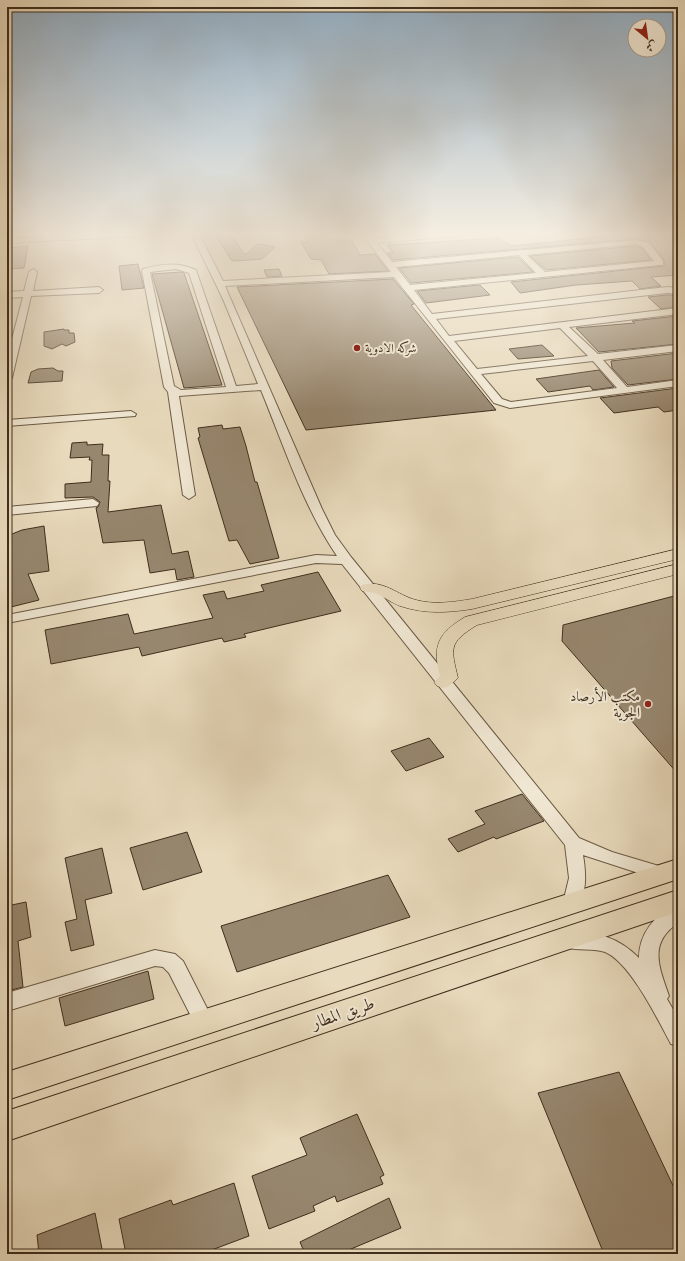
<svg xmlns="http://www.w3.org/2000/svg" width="685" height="1261" viewBox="0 0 685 1261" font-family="Cardo,Amiri,serif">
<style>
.building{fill:#97876f;stroke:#402e1c}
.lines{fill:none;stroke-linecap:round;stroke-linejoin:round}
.minor-casing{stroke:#6a5944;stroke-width:2}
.major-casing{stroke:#402e1c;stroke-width:1}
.highway-casing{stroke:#402e1c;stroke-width:2}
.minor{fill:#f0e7d3;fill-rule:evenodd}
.major{fill:#e8dabc;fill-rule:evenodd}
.highway{fill:#e8dabc;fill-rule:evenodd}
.poi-dot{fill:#8f2418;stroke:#f0e7d3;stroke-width:1.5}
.labels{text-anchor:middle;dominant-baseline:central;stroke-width:4;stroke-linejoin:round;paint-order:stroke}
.far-poi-label{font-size:12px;fill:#402e1c;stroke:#f0e7d3;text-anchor:start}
.poi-label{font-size:14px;fill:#402e1c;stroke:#f0e7d3;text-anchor:end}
.near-street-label{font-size:17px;fill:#402e1c;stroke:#f0e7d3}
</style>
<rect width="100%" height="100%" fill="#e8dabc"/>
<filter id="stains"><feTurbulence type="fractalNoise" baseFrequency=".005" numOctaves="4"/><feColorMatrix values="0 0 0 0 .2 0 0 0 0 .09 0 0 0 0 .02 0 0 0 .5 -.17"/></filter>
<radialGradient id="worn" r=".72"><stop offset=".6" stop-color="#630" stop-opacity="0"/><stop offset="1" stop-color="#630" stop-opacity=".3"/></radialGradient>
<path class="building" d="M 305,233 L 325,233 L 329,240 L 352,240 L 360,255 L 375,254 L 388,271 L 329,274 L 321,260 L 311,259 L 301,242 L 309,241 Z
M 635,233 L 678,233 L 678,275 L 651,277 L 661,286 L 640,289 L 632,281 L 576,285 L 520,293 L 511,282 L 664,266 L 664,260 L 650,242 L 637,239 L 393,260 L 387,253 L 393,253 L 387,245 L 405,244 L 499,238 L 512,246 Z
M 232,236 L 245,255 L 257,244 L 275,247 L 262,259 L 235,261 L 231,260 L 217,237 Z
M 28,246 L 24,268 L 7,269 L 7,248 Z
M 636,246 L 642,248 L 651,260 L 546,270 L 530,256 Z
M 518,257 L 533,272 L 411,283 L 399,268 Z
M 138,264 L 144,288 L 122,290 L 119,266 Z
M 279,269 L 282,276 L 267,277 L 264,270 Z
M 181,272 L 184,273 L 222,385 L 184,388 L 152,274 Z
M 393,279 L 414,304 L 411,305 L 496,410 L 306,430 L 237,287 Z
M 480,285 L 490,295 L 426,303 L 417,291 Z
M 667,295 L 672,295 L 678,300 L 678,307 L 661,309 L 648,297 Z
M 678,316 L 678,344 L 599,352 L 576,328 L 635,323 L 632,321 Z
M 64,329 L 64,330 L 69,330 L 69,333 L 74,333 L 75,342 L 66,346 L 62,344 L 52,349 L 44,346 L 44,332 Z
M 542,345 L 554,356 L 518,359 L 509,349 Z
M 678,353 L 678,379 L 628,385 L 612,368 L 611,361 Z
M 53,368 L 58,371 L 63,371 L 62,381 L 28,383 L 31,372 L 38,369 Z
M 599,370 L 614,387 L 593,390 L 590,386 L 548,392 L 536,379 Z
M 678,388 L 678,410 L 664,412 L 658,407 L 614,413 L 600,398 Z
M 222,425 L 223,429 L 240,427 L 246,446 L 255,482 L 257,482 L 279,558 L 250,564 L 237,540 L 229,541 L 198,438 L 200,437 L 198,428 Z
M 87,442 L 87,445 L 103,444 L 102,455 L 109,455 L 108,481 L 110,481 L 108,512 L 161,505 L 172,554 L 188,551 L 194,577 L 177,580 L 175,569 L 150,573 L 144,540 L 103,543 L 96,508 L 98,507 L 100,502 L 93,497 L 65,498 L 65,484 L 91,482 L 92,460 L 89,460 L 90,457 L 70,458 L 72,443 Z
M 44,526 L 49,571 L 28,574 L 39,600 L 7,608 L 7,536 L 22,530 Z
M 318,572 L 341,611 L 273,627 L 244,634 L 246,637 L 224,642 L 222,638 L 142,656 L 139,647 L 51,664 L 45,630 L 128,614 L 134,634 L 213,618 L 203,595 L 224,591 L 227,599 L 264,591 L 261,585 Z
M 678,595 L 678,774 L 562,641 L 563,625 Z
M 429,738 L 444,757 L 406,771 L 391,751 Z
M 522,794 L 544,821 L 496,839 L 494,837 L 458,852 L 448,839 L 485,824 L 475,811 Z
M 187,832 L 202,872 L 143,890 L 130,848 Z
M 102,848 L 112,893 L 85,900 L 94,945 L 71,951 L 65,922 L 77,919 L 65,858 Z
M 388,875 L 410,917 L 237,972 L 221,926 Z
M 26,902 L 31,937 L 18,941 L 23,987 L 7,991 L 7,906 Z
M 148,971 L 154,999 L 65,1026 L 59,998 Z
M 619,1072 L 678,1196 L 678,1254 L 604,1254 L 538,1093 Z
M 357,1114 L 384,1175 L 380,1177 L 383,1184 L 337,1202 L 335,1196 L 313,1206 L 315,1211 L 269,1229 L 252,1176 L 307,1155 L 300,1138 Z
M 234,1183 L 249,1236 L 201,1254 L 126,1254 L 119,1219 L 171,1200 L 173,1205 Z
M 389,1198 L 401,1228 L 351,1249 L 343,1254 L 305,1254 L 300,1242 Z
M 95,1213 L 103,1254 L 39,1254 L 37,1235 Z"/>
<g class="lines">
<g class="minor-casing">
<path id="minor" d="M 110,233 L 165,233 L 161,235 L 7,243 L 7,239 Z
M 191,233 L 199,233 L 223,281 L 391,272 L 361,233 L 369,233 L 373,238 L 437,233 L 474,233 L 470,235 L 377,243 L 392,262 L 637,240 L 649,243 L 663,261 L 663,265 L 660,265 L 414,290 L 432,314 L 667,287 L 678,288 L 678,294 L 667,293 L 436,319 L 449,336 L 678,308 L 678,314 L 569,327 L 598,354 L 678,345 L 678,351 L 603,360 L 627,387 L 678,380 L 678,386 L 510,408 L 494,403 L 394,277 L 225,286 L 322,509 L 335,535 L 351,557 L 579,838 L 612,852 L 669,869 L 672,874 L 669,879 L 663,881 L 583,855 C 586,873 587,891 578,908 L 572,910 L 566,908 L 563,903 L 569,878 L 565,845 L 342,564 L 316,563 L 7,623 L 7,615 L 316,555 L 337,556 C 303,506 284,446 261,390 L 179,396 L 195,495 L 189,499 L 183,495 L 168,392 L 164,387 L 142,271 L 143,269 C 162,264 178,262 196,270 L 236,386 L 258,384 L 223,299 ZM 636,244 L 643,247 L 654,261 L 545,272 L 527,255 ZM 519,255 L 536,273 L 410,285 L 396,267 ZM 176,269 L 189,273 L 226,387 L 181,390 L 174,386 L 150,272 ZM 560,328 L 588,356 L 477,369 L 454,341 ZM 593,361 L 617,388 L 511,402 L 502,399 L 481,374 Z
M 33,269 L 37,272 L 33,291 L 99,287 L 103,290 L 99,293 L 31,296 L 12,378 L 7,381 L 7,358 L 23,297 L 7,298 L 7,292 L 24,291 L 29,272 Z
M 131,411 L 136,414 L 135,416 L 7,426 L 7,420 Z
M 93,499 L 99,503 L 97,506 L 7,515 L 7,507 Z
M 678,905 L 678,923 C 648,943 659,967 669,996 L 667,999 L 678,1018 L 678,1046 L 671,1044 C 658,1020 630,962 605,952 C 592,948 578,951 565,947 L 563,941 L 565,935 C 591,926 622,940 639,958 C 639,934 655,913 678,905 Z
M 155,950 L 175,954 L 183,961 L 214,1022 L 211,1028 L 204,1031 L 197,1028 L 169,973 L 163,967 L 155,966 L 7,1011 L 7,993 Z"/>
</g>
<g class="major-casing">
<path id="major" d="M 678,549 L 678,559 L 472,609 C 447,613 424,614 400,606 C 391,603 384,596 375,593 C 371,592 366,592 362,591 L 360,588 L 362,585 C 383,579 397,595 416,600 C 434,605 454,602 472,599 Z
M 678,564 L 678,574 L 477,625 C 448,643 451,648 458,678 L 449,686 L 443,688 L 437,686 L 434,682 L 440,676 C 432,646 438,633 465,617 Z"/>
</g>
<g class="highway-casing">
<path id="highway" d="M 678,859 L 678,879 L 7,1100 L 7,1072 Z
M 678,890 L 678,912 L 7,1141 L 7,1111 Z"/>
</g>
<use href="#minor" class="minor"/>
<use href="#major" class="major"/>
<use href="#highway" class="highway"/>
</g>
<linearGradient id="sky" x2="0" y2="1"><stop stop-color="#91acc1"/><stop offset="0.57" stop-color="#f5eee1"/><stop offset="1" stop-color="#f5eee1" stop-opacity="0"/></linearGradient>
<rect width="685" height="410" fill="url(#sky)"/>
<g class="poi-dot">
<circle cx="357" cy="348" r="4"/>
<circle cx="648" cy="704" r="4"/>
</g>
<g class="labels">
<g class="far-poi-label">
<text x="365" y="348">شركه الادوية</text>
</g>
<g class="poi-label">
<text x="640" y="696">مكتب الأرصاد<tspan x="640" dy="16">الجوية</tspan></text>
</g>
<g class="near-street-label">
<text transform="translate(343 1013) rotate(-19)">طريق المطار</text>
</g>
</g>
<rect width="685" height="1261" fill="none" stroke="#e8dabc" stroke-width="24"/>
<rect x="8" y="8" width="669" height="1245" fill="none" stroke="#402e1c" stroke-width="2"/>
<rect x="12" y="12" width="661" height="1237" fill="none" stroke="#402e1c"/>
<g transform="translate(647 38) rotate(151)"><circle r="19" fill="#f0e7d3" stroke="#aa9d8a"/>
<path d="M0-3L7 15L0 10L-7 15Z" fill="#8f2418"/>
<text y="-6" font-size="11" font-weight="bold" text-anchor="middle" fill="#402e1c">ش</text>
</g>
<rect width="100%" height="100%" filter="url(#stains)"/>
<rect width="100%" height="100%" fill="url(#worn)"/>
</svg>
